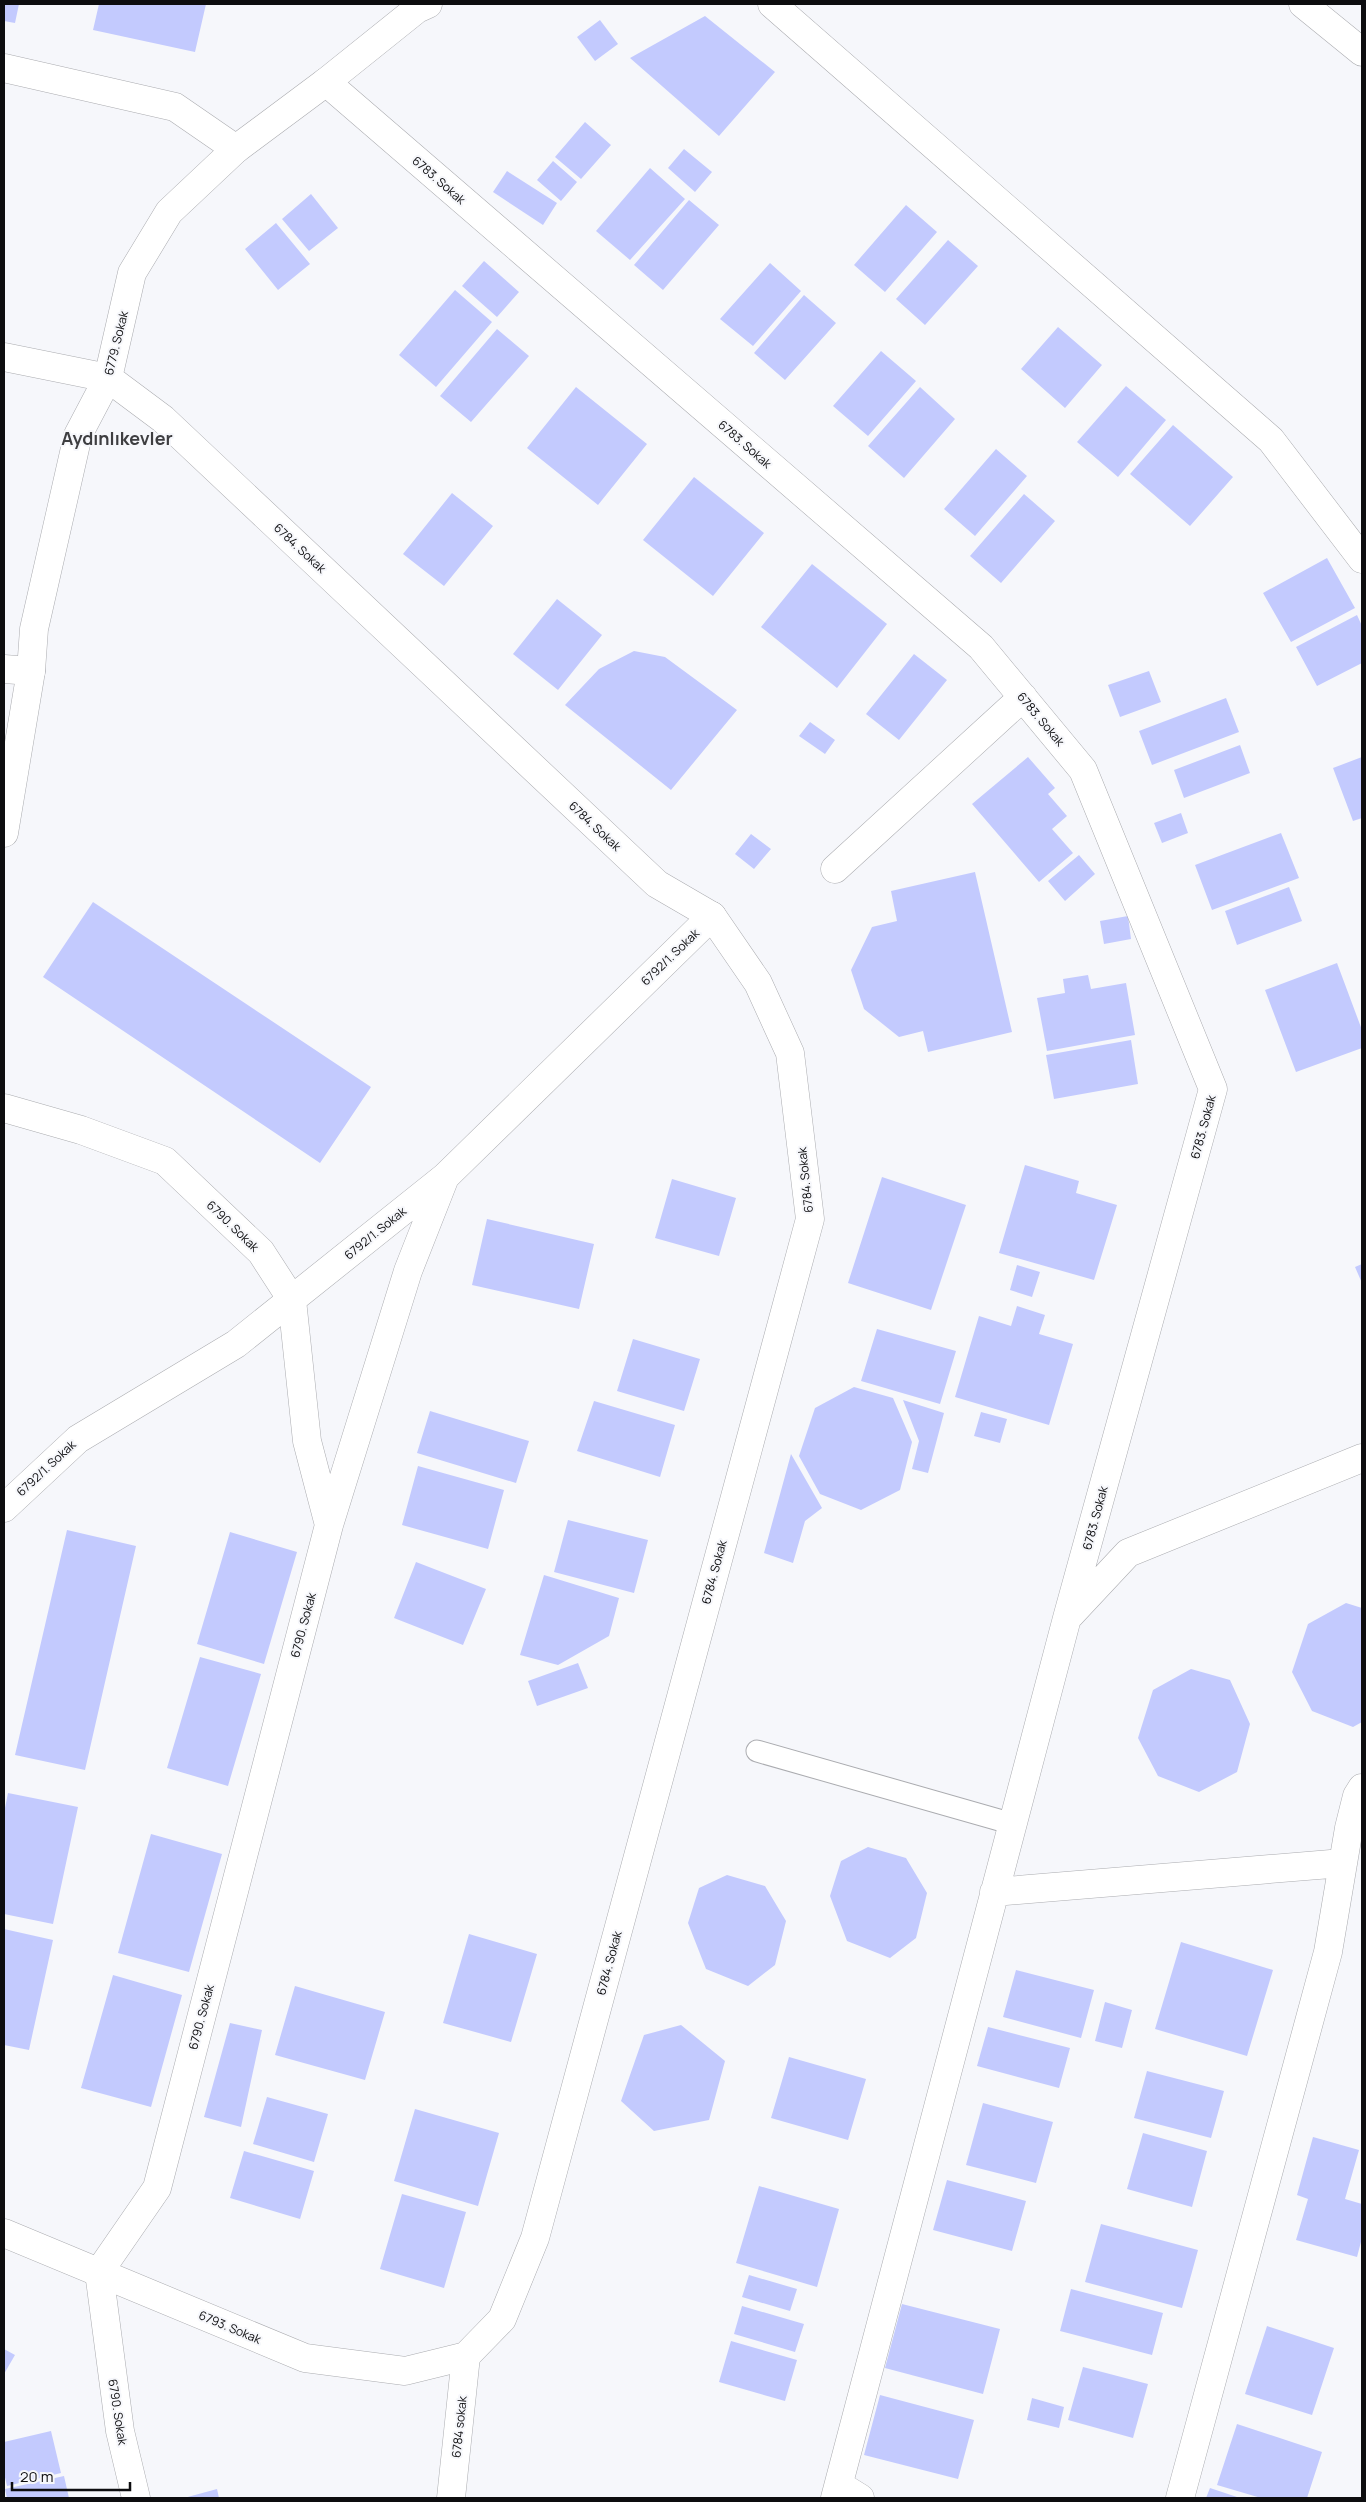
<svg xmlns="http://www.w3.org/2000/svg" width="1366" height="2502" viewBox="0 0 1366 2502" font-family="Manrope,sans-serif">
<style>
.building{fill:#c3cafe}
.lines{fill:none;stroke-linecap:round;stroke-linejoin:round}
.service-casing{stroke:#abacb0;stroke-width:23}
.minor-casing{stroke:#abacb0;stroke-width:29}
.tertiary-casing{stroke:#abacb0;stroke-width:29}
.service{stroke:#fff;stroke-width:21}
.minor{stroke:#fff;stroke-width:28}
.tertiary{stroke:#fff;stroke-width:28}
.labels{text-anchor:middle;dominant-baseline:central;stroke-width:4;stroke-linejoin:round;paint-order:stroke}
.street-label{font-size:12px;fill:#0d0d0f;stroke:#f6f7fb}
.district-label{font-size:18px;font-weight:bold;fill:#3e3e41;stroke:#f6f7fb}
</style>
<rect width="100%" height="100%" fill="#f6f7fb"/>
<path class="building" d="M 4,4 L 19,4 L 15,23 L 4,21 Z
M 99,4 L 206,4 L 195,52 L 93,30 Z
M 705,16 L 775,72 L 719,136 L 630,58 Z
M 600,20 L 618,44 L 595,61 L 577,37 Z
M 585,122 L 611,145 L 581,179 L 555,157 Z
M 684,149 L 712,172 L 695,192 L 668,168 Z
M 553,161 L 577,182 L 561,201 L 537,180 Z
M 650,168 L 685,199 L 630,260 L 596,231 Z
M 507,171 L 557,203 L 543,225 L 493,192 Z
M 311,194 L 338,228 L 309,251 L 282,219 Z
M 689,200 L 719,225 L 663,290 L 634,265 Z
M 906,205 L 937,232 L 885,292 L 854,265 Z
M 276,223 L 310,264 L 278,290 L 245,249 Z
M 948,240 L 978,266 L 925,325 L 896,299 Z
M 484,261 L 519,292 L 497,317 L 462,286 Z
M 770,263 L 801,291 L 753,346 L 720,319 Z
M 455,290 L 492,322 L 436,387 L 399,355 Z
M 804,295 L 836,323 L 785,380 L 754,353 Z
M 1058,327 L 1102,365 L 1065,408 L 1021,369 Z
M 497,329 L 529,356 L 471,422 L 440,396 Z
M 881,351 L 916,381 L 868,436 L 833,406 Z
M 1126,386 L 1166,420 L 1118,477 L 1077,442 Z
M 576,387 L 647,444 L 598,505 L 527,448 Z
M 920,387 L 955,419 L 904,478 L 868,446 Z
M 1173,425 L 1233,477 L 1190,526 L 1130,474 Z
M 996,449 L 1027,476 L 975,536 L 944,509 Z
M 694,477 L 764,533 L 713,596 L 643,540 Z
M 452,493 L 493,526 L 444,586 L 403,554 Z
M 1024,494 L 1055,521 L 1001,583 L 970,556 Z
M 1327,558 L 1355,608 L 1291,642 L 1263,593 Z
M 812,564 L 887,624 L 837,688 L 761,627 Z
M 557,599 L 602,635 L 558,690 L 513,654 Z
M 1357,615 L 1362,626 L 1362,663 L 1317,686 L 1296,647 Z
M 634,651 L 665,657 L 737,710 L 671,790 L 565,705 L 599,669 Z
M 914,654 L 947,680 L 899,740 L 866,714 Z
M 1149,671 L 1161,702 L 1120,717 L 1108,685 Z
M 1226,698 L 1239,732 L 1152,765 L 1139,731 Z
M 810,722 L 835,740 L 825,754 L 799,736 Z
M 1240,745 L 1250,773 L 1184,798 L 1174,770 Z
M 1028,757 L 1055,788 L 1048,794 L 1067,816 L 1052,829 L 1073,853 L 1039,882 L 972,804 Z
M 1362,757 L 1362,818 L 1353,821 L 1333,768 Z
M 1181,813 L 1188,833 L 1162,843 L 1154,823 Z
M 1281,833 L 1299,878 L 1212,910 L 1195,865 Z
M 751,834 L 771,849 L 754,869 L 735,854 Z
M 1079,855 L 1095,874 L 1065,901 L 1048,881 Z
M 975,872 L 1012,1032 L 928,1052 L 923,1031 L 899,1037 L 864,1009 L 851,970 L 872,927 L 897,921 L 891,891 Z
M 1289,887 L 1302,921 L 1237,945 L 1225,911 Z
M 93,902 L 371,1087 L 320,1163 L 43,977 Z
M 1128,916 L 1131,939 L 1104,944 L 1100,921 Z
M 1337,963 L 1362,1030 L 1362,1048 L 1296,1072 L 1265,990 Z
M 1088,975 L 1091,989 L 1126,983 L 1135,1035 L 1047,1051 L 1037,998 L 1065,993 L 1063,979 Z
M 1131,1040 L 1138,1084 L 1054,1099 L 1046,1055 Z
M 1025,1165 L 1079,1181 L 1076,1193 L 1117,1205 L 1094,1280 L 999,1253 Z
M 882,1177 L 966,1205 L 931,1310 L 848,1283 Z
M 672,1179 L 736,1198 L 719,1256 L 655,1238 Z
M 487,1219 L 594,1244 L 579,1309 L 472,1285 Z
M 1362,1264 L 1362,1283 L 1355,1267 Z
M 1017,1265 L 1040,1272 L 1032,1297 L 1010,1290 Z
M 1017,1306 L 1045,1315 L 1039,1334 L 1073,1344 L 1049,1425 L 955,1397 L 979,1316 L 1011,1326 Z
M 877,1329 L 956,1351 L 940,1404 L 861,1381 Z
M 633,1339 L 700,1359 L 684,1411 L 617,1391 Z
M 854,1387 L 893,1398 L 912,1442 L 900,1490 L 861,1510 L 820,1494 L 799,1456 L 815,1408 Z
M 903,1400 L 944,1413 L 928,1473 L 912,1469 L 919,1441 Z
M 594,1401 L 675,1425 L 660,1477 L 577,1451 Z
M 430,1411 L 529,1441 L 516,1483 L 417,1453 Z
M 981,1412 L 1007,1419 L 1000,1443 L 974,1436 Z
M 791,1454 L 822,1508 L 805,1521 L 793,1563 L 764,1553 Z
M 418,1466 L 504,1490 L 488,1549 L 402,1525 Z
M 568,1520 L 648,1540 L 634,1593 L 554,1572 Z
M 67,1530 L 136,1546 L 85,1770 L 15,1755 Z
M 230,1532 L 297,1552 L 264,1664 L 197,1644 Z
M 416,1562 L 486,1589 L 463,1645 L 394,1618 Z
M 544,1575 L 619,1598 L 609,1636 L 558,1665 L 520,1655 Z
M 1346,1603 L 1362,1608 L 1362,1722 L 1353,1727 L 1312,1711 L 1292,1672 L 1308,1624 Z
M 200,1657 L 261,1674 L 228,1786 L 167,1768 Z
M 578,1663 L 588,1688 L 537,1706 L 528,1681 Z
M 1191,1669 L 1230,1680 L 1250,1724 L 1237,1772 L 1199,1792 L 1158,1776 L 1138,1738 L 1153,1690 Z
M 8,1793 L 78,1807 L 53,1924 L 4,1914 L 4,1813 Z
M 151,1834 L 222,1854 L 189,1972 L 118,1953 Z
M 868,1847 L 906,1858 L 927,1893 L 916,1938 L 890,1958 L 847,1941 L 830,1896 L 841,1861 Z
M 727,1875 L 765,1886 L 786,1921 L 775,1965 L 748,1986 L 706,1969 L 688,1923 L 699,1888 Z
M 4,1929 L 53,1940 L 29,2050 L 4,2045 Z
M 469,1934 L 537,1954 L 511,2042 L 443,2023 Z
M 1181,1942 L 1273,1970 L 1247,2056 L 1155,2029 Z
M 1016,1970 L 1094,1990 L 1081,2038 L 1003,2017 Z
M 113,1975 L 182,1995 L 151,2107 L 81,2088 Z
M 295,1986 L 385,2012 L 365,2080 L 275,2055 Z
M 1105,2002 L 1132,2010 L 1122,2048 L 1095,2041 Z
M 230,2023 L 262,2030 L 241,2127 L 204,2117 Z
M 681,2025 L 725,2061 L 709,2120 L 654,2131 L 621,2101 L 644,2035 Z
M 988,2027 L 1070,2048 L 1059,2088 L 977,2066 Z
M 789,2057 L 866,2079 L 848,2140 L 771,2118 Z
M 1147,2071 L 1224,2091 L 1211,2138 L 1134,2118 Z
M 267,2097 L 328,2114 L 314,2162 L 253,2144 Z
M 983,2103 L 1053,2122 L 1036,2183 L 966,2165 Z
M 415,2109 L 499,2133 L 478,2206 L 394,2181 Z
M 1143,2133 L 1207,2151 L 1192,2207 L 1127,2189 Z
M 1313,2137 L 1359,2150 L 1345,2199 L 1362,2204 L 1362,2238 L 1357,2257 L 1296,2240 L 1308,2199 L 1297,2195 Z
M 244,2151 L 314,2171 L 300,2219 L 230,2198 Z
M 947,2180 L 1026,2201 L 1012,2251 L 933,2230 Z
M 759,2186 L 839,2209 L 817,2287 L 736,2263 Z
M 402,2194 L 466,2212 L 444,2288 L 380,2269 Z
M 1101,2224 L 1198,2250 L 1182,2308 L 1085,2282 Z
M 749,2275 L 797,2289 L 790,2311 L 742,2297 Z
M 1071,2289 L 1163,2313 L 1152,2355 L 1060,2331 Z
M 902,2304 L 1000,2329 L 983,2394 L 885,2368 Z
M 742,2306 L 804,2324 L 795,2352 L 734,2334 Z
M 1267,2326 L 1334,2348 L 1312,2415 L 1245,2394 Z
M 731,2341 L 797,2360 L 785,2401 L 719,2382 Z
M 4,2349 L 15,2355 L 4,2374 Z
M 1083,2367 L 1148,2384 L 1133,2438 L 1068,2420 Z
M 880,2395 L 974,2420 L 958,2479 L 864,2455 Z
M 1032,2398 L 1064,2407 L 1059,2428 L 1027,2420 Z
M 1237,2424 L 1322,2452 L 1307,2498 L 1261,2498 L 1217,2485 Z
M 51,2431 L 61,2473 L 7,2486 L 4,2473 L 4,2442 Z
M 64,2476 L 69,2498 L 7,2498 L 5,2489 Z
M 1210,2488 L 1240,2498 L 1206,2498 Z
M 217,2489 L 219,2498 L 184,2498 Z"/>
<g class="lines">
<g class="service-casing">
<path id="service" d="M 757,1751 L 1013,1824"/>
</g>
<g class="minor-casing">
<path id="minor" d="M 772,4 L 1271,440 L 1362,559
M 1303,4 L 1362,52
M 4,68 L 175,107 L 236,149
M 326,82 L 981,647 L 1083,770 L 1213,1089 L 1067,1618 L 835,2498
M 4,357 L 108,378
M 4,669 L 31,671
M 835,869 L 1023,697
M 4,1108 L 81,1130 L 165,1161 L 261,1252 L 292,1300 L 307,1441 L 329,1525
M 4,1508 L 78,1439 L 236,1344 L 445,1177 L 712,916
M 1070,1615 L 1128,1553 L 1362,1458
M 994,1892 L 1343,1863
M 839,2485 L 860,2498
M 136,2498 L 120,2431 L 99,2272 L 157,2188 L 329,1525 L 408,1271 L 445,1177
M 451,2498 L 466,2356
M 1180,2498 L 1328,1952 L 1349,1828 L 1357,1796 L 1362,1788"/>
</g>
<g class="tertiary-casing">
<path id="tertiary" d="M 4,833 L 31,671 L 34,629 L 78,435 L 108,378 L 132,273 L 169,212 L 236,149 L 326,82 L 417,9 L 428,4
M 4,2233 L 305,2358 L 405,2371 L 466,2356 L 502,2319 L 535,2238 L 810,1219 L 790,1053 L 758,983 L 712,916 L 657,884 L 163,419 L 108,378"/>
</g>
<use href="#service" class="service"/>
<use href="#minor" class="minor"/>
<use href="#tertiary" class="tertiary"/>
</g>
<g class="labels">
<g class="street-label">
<text transform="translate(439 180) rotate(41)">6783. Sokak</text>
<text transform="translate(116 343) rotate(-76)">6779. Sokak</text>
<text transform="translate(745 444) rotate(41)">6783. Sokak</text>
<text transform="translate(300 548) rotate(43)">6784. Sokak</text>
<text transform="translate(1041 719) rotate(50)">6783. Sokak</text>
<text transform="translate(595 826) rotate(43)">6784. Sokak</text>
<text transform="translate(670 957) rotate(-44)">6792/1. Sokak</text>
<text transform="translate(1203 1127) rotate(-75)">6783. Sokak</text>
<text transform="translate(805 1180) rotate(-96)">6784. Sokak</text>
<text transform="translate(233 1226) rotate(44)">6790. Sokak</text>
<text transform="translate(375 1233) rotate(-39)">6792/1. Sokak</text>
<text transform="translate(46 1468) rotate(-43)">6792/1. Sokak</text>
<text transform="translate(1095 1518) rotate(-75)">6783. Sokak</text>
<text transform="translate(714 1572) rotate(-75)">6784. Sokak</text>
<text transform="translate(303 1625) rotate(-75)">6790. Sokak</text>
<text transform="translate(609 1963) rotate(-75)">6784. Sokak</text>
<text transform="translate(201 2017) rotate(-75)">6790. Sokak</text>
<text transform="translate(230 2327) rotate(23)">6793. Sokak</text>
<text transform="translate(118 2412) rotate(81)">6790. Sokak</text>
<text transform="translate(459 2427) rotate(-84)">6784 sokak</text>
</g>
<g class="district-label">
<text x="117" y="438">Aydınlıkevler</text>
</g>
</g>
<rect width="1366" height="2502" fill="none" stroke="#0d0d0f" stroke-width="10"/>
<path d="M12 2482v8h118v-8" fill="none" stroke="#0d0d0f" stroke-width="2.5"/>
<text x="20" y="2482" font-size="15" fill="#0d0d0f" stroke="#f6f7fb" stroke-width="4" paint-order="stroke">20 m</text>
</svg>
